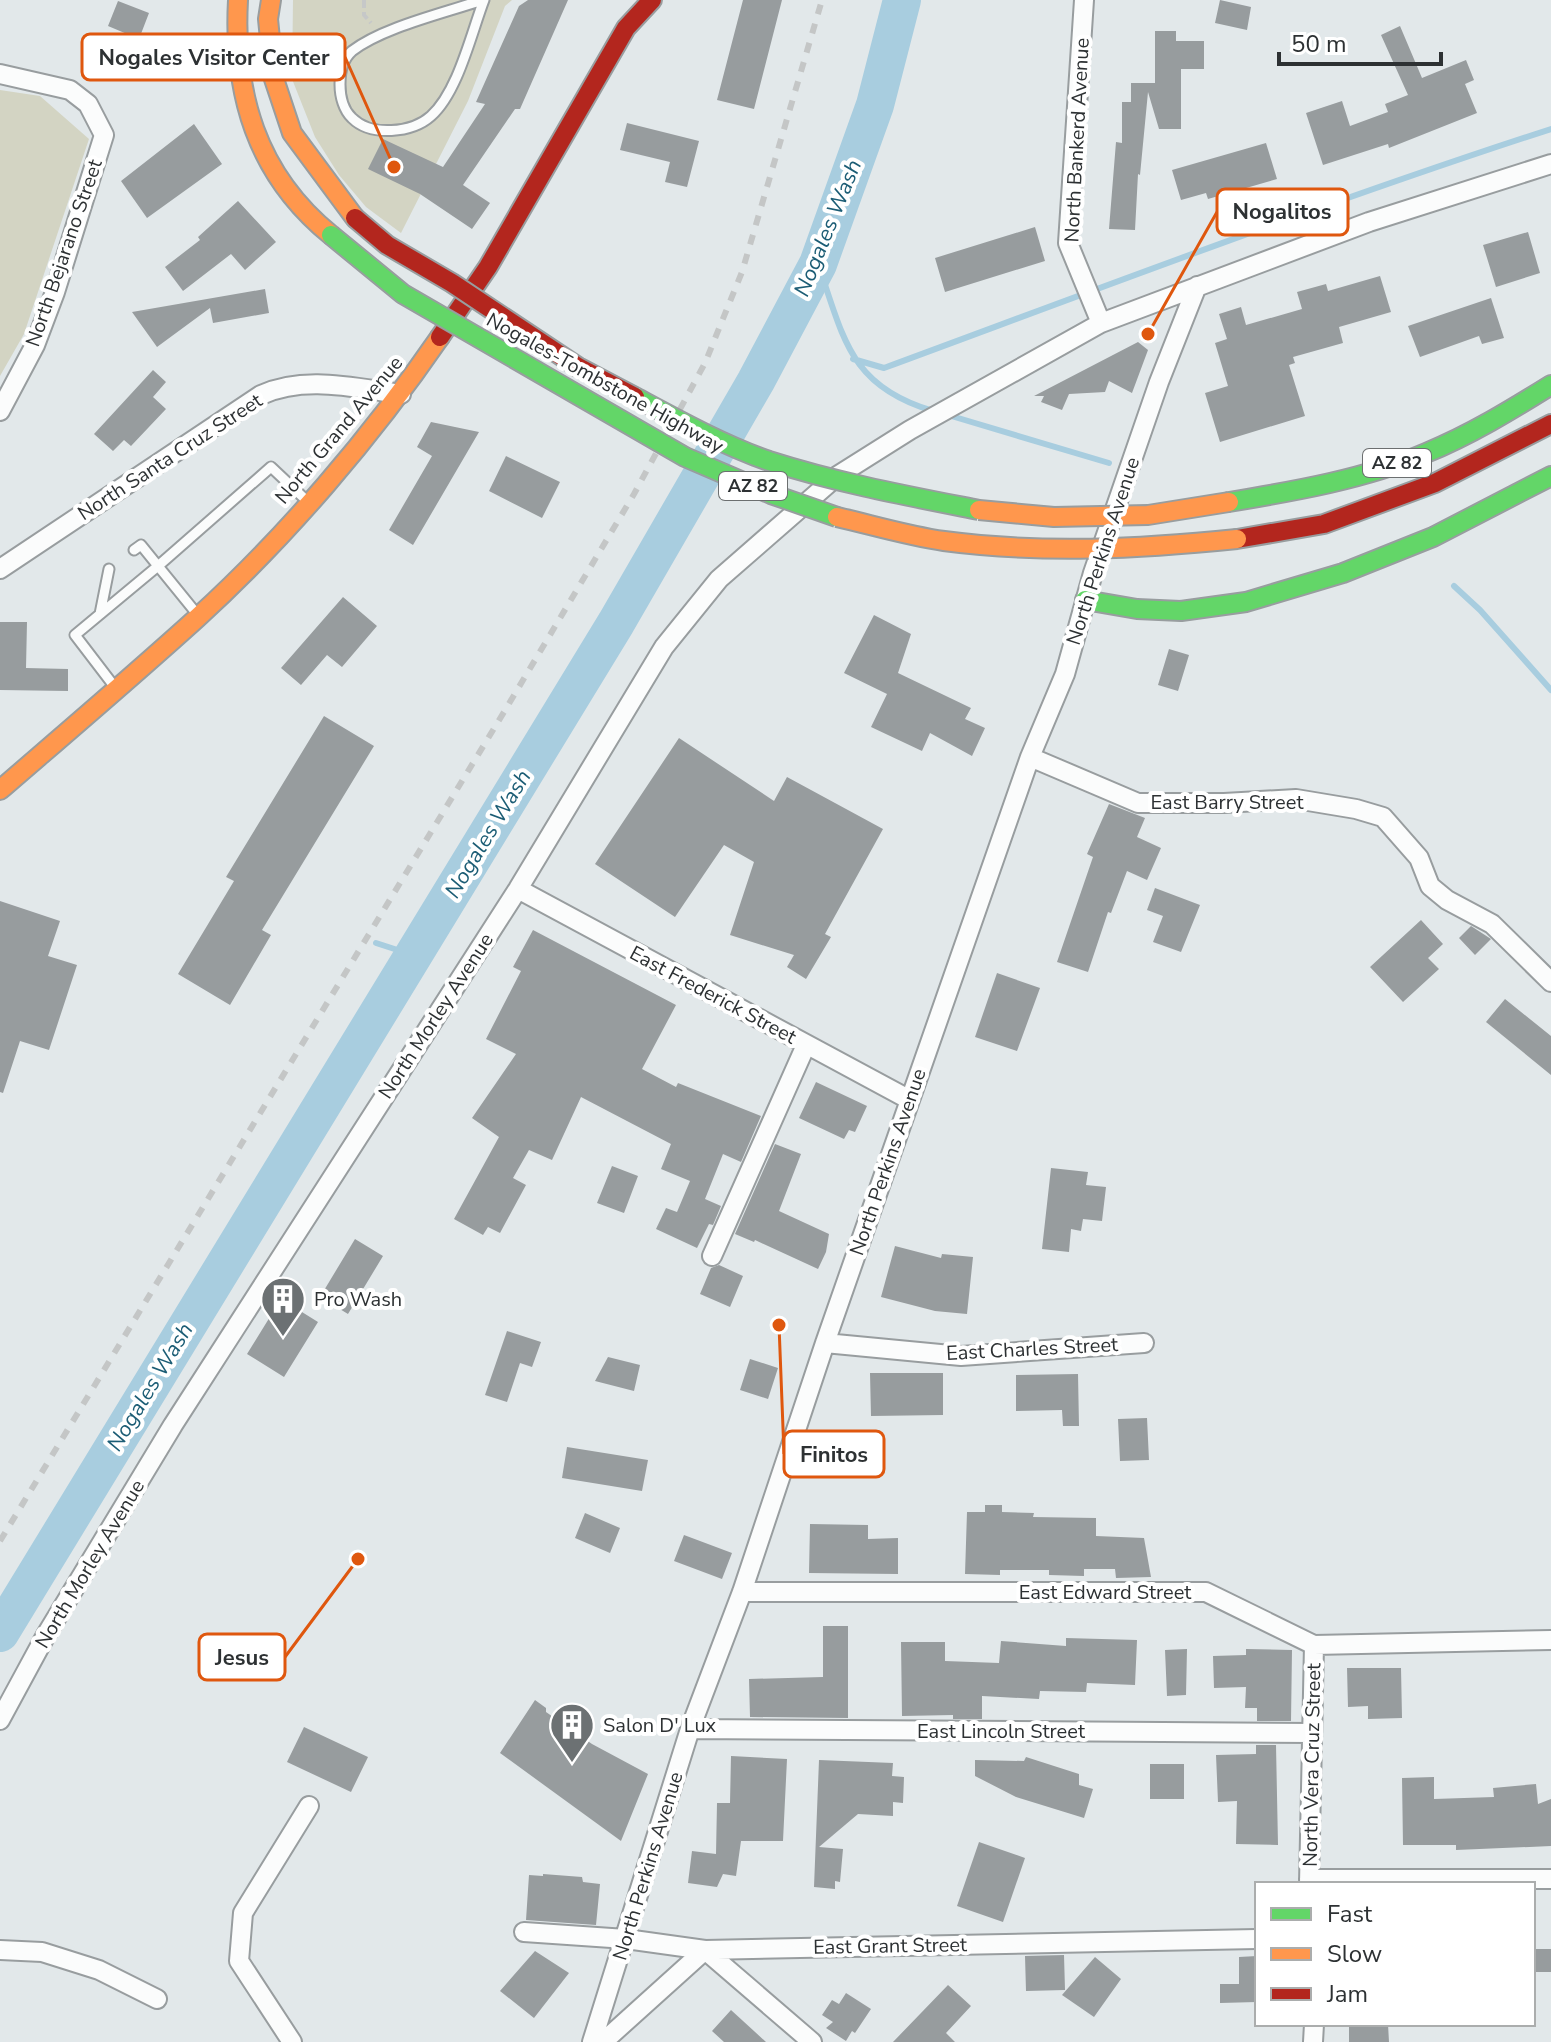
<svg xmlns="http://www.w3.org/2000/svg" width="1551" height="2042" viewBox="0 0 1551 2042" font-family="'Nunito Sans',sans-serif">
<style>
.green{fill:#d3d4c3}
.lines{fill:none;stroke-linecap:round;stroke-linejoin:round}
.stream{stroke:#a8cddf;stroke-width:6}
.river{stroke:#a8cddf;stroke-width:38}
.building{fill:#979c9e}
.lane-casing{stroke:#989d9f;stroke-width:13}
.street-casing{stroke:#989d9f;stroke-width:22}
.fast-casing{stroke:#989d9f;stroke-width:22}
.slow-casing{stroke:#989d9f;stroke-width:22}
.jam-casing{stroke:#989d9f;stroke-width:22}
.path{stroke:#c6c8c8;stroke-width:4;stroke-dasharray:8 4;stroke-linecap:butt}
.lane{stroke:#fbfcfc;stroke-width:9}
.street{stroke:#fbfcfc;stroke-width:18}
.fast{stroke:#63d668;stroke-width:18}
.slow{stroke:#ff974d;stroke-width:18}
.jam{stroke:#b3261e;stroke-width:18}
.rail{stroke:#c4c6c6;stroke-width:6;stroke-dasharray:10 10;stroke-linecap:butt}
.fast-bridge-casing{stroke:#989d9f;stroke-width:22;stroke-linecap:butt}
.slow-bridge-casing{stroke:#989d9f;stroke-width:22;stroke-linecap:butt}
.jam-bridge-casing{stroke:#989d9f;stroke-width:22;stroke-linecap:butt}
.fast-bridge{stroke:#63d668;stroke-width:18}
.slow-bridge{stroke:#ff974d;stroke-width:18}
.jam-bridge{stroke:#b3261e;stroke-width:18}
.labels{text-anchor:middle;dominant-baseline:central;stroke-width:8;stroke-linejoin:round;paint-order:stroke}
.shield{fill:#fff;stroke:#6c6f70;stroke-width:2}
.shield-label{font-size:18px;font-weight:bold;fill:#2d3133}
.street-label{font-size:20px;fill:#2d3133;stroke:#fff}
.poi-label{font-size:20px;fill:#2d3133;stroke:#fff;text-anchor:start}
.water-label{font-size:22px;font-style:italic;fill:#1c5d75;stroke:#fff}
.leader{fill:none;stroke:#df570e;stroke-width:3}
.callout-dot{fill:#df570e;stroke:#fff;stroke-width:3}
.callout{fill:#fff;stroke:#df570e;stroke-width:3}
.callout-label{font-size:22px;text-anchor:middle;font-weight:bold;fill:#2d3133}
</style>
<rect width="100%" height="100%" fill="#e2e8ea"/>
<path class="green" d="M 293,0 L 512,0 L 505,6 L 468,101 L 401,233 L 366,207 L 339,175 L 315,137 L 292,79 Z
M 0,90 L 40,96 L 89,139 L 24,334 L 0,376 Z"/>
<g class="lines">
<path class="stream" d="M 818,264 C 844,338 849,386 933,411
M 853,359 L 884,368 C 1106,286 1326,202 1551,129
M 948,415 L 1109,463
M 1454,586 L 1480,610 L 1551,690
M 376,943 L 413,955"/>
<path class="river" d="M 0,1633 L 616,623 L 756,381 L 818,264 L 875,105 L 902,0"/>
</g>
<path class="building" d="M 528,0 L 568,0 L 520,109 L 515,109 L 463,185 L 490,203 L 472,229 L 420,194 L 368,169 L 383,139 L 443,167 L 485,104 L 476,102 L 519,6 Z
M 743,0 L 782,0 L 754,109 L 717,100 Z
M 1220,0 L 1251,7 L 1247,30 L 1215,23 Z
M 118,1 L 149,13 L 139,39 L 108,26 Z
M 1400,26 L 1422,78 L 1466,60 L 1474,80 L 1465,84 L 1477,113 L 1389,148 L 1388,144 L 1323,165 L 1306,113 L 1342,101 L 1350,126 L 1388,112 L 1385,104 L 1408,95 L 1381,35 Z
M 1155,31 L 1176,31 L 1176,41 L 1204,41 L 1204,69 L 1181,69 L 1181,129 L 1159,129 L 1148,92 L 1140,175 L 1138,174 L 1135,230 L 1109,229 L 1116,142 L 1122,143 L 1122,102 L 1131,102 L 1131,83 L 1155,83 Z
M 627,123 L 699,141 L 687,187 L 665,182 L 670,162 L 620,150 Z
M 194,124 L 222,164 L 147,218 L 121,181 Z
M 1266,143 L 1277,179 L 1208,199 L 1206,193 L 1181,200 L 1172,170 Z
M 238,201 L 276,242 L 245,270 L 231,254 L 183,291 L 165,267 L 200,240 L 198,237 Z
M 1035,227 L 1045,261 L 945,292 L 935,258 Z
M 1528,232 L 1540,273 L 1496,287 L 1483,245 Z
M 1380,276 L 1391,312 L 1339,327 L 1343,343 L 1293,357 L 1295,363 L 1289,365 L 1305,416 L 1220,442 L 1205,393 L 1228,386 L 1215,343 L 1227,339 L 1219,314 L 1241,307 L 1246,325 L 1302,309 L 1297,292 L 1326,284 L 1328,291 Z
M 265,289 L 269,313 L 213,323 L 210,308 L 157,347 L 132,312 Z
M 1491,298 L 1504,338 L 1482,344 L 1479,336 L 1420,357 L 1408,326 Z
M 1138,342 L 1148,350 L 1132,393 L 1109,381 L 1105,392 L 1069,394 L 1062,410 L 1041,402 L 1044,396 L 1034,396 Z
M 153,370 L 166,382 L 153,397 L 166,409 L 131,446 L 124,440 L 113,451 L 94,434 Z
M 431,422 L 479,432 L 413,545 L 389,530 L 432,456 L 417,447 Z
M 506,456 L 560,482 L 542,518 L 489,491 Z
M 343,597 L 377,626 L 342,667 L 327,655 L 301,685 L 281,668 Z
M 874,615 L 911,634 L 898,673 L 971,708 L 965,719 L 985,728 L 972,756 L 930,733 L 922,751 L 871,727 L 887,694 L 844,673 Z
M 0,622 L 27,622 L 26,668 L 68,669 L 68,691 L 0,690 Z
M 1169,649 L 1189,655 L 1178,691 L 1158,685 Z
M 324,716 L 374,746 L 262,930 L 271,935 L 230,1005 L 178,974 L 234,881 L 226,877 Z
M 679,738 L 774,801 L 787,777 L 883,829 L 825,934 L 831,937 L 806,979 L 787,967 L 794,955 L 730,935 L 754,862 L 724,845 L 675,917 L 595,864 Z
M 1109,804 L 1145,818 L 1137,837 L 1161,848 L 1147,880 L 1127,871 L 1111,913 L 1108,912 L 1088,972 L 1057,962 L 1093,857 L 1087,854 Z
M 1155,888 L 1200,905 L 1181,952 L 1153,942 L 1163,916 L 1147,910 Z
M 0,901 L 60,921 L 48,956 L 77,965 L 49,1050 L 20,1041 L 3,1093 L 0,1092 Z
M 1421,920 L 1443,944 L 1428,958 L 1439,969 L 1403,1002 L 1370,967 Z
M 1471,926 L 1491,939 L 1475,955 L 1459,938 Z
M 533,930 L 676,1005 L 642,1069 L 676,1087 L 678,1083 L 761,1116 L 741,1162 L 723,1154 L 705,1199 L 721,1206 L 713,1225 L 709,1224 L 697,1248 L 656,1229 L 666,1208 L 677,1212 L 690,1181 L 661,1169 L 671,1144 L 581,1097 L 552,1160 L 529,1150 L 513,1178 L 526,1185 L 500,1233 L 488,1227 L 483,1235 L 454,1219 L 499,1137 L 472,1118 L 516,1054 L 486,1039 L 521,971 L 513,967 Z
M 997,973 L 1040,988 L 1017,1051 L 975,1037 Z
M 1505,999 L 1551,1036 L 1551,1075 L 1486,1022 Z
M 816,1082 L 867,1106 L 855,1132 L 849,1130 L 844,1139 L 799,1118 Z
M 775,1144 L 801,1154 L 779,1211 L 829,1234 L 826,1252 L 818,1269 L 755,1240 L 754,1242 L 735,1234 Z
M 612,1166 L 638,1176 L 624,1213 L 597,1203 Z
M 1051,1168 L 1088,1172 L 1086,1185 L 1106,1187 L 1102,1221 L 1083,1219 L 1081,1231 L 1071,1229 L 1069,1252 L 1042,1249 Z
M 355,1239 L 383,1256 L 348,1314 L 320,1297 Z
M 895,1246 L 941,1258 L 942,1254 L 973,1257 L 967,1314 L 935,1311 L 881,1297 Z
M 719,1265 L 743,1276 L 730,1307 L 700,1294 L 711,1268 Z
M 281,1299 L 318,1322 L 284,1377 L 247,1354 Z
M 507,1331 L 541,1342 L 532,1367 L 520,1363 L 507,1402 L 485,1395 Z
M 608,1357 L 640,1365 L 634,1391 L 595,1381 Z
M 750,1359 L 778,1368 L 768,1399 L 740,1390 Z
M 870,1373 L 943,1373 L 943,1415 L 871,1416 Z
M 1078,1374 L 1079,1426 L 1063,1426 L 1062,1410 L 1016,1411 L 1016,1375 Z
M 1147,1418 L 1149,1460 L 1120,1461 L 1118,1419 Z
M 567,1447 L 648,1460 L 642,1491 L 562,1478 Z
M 985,1505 L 1002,1505 L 1002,1512 L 1034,1513 L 1033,1517 L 1096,1518 L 1096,1536 L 1144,1538 L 1151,1577 L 1116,1578 L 1115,1569 L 1084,1569 L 1084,1576 L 1049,1575 L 1049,1570 L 1000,1570 L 1000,1575 L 965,1574 L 967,1512 L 985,1512 Z
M 585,1513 L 620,1528 L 610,1553 L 575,1538 Z
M 810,1524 L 868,1525 L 868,1539 L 898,1538 L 898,1574 L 809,1573 Z
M 684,1535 L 732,1553 L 722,1579 L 674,1561 Z
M 823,1626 L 848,1626 L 848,1718 L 750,1717 L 749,1679 L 823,1677 Z
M 1066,1638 L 1137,1640 L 1135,1685 L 1087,1683 L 1086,1692 L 1040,1691 L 1039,1699 L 982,1696 L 982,1719 L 953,1719 L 953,1715 L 902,1716 L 901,1642 L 945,1642 L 945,1661 L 999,1663 L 1001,1641 L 1066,1646 Z
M 1187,1649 L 1186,1695 L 1167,1696 L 1165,1650 Z
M 1246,1649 L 1292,1650 L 1291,1721 L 1257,1721 L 1257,1708 L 1245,1708 L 1246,1687 L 1214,1688 L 1213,1656 L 1246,1655 Z
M 1347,1668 L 1401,1668 L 1402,1718 L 1368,1719 L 1368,1706 L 1348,1707 Z
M 535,1700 L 546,1708 L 546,1712 L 592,1744 L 648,1774 L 621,1841 L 500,1753 Z
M 304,1727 L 368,1757 L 351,1792 L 287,1762 Z
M 1256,1745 L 1276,1745 L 1278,1845 L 1236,1844 L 1237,1801 L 1218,1802 L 1216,1755 L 1256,1754 Z
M 731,1756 L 787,1759 L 783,1841 L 741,1841 L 736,1876 L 723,1874 L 717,1887 L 688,1883 L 692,1851 L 716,1854 L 717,1803 L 730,1803 Z
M 1026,1757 L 1079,1774 L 1079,1785 L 1093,1789 L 1084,1818 L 1016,1797 L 975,1776 L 975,1760 L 1024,1761 Z
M 819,1760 L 893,1763 L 892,1776 L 904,1777 L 903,1803 L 893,1802 L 893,1816 L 858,1814 L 819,1847 L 843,1849 L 840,1882 L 835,1881 L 835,1889 L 814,1887 Z
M 1150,1764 L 1184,1764 L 1184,1799 L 1150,1799 Z
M 1434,1777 L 1434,1799 L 1494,1797 L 1493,1788 L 1536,1784 L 1538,1804 L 1551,1799 L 1551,1846 L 1456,1850 L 1456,1845 L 1403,1845 L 1402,1778 Z
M 979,1842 L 1025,1858 L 1003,1922 L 957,1906 Z
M 543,1874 L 582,1877 L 583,1882 L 600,1884 L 596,1925 L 526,1920 L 529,1875 L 543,1876 Z
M 1533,1949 L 1551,1949 L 1551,1972 L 1533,1972 Z
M 535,1951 L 569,1973 L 534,2018 L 500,1991 Z
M 1064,1955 L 1065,1990 L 1026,1991 L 1025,1956 Z
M 1257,1956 L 1257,2002 L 1220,2003 L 1220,1984 L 1239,1984 L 1239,1957 Z
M 1095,1957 L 1121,1979 L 1094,2017 L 1062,1995 Z
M 948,1985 L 971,2006 L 946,2033 L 955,2042 L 893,2042 Z
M 846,1993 L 871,2009 L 855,2033 L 852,2031 L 846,2041 L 826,2028 L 833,2022 L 822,2015 L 832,2000 L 839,2004 Z
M 731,2010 L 766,2042 L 724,2042 L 712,2031 Z
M 1349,2024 L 1388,2024 L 1389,2042 L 1349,2042 Z"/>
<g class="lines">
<g class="lane-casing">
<path id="lane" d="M 482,0 C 445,13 383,27 352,51 C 336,65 336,103 352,118 C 371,137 412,133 431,116 C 458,92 471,34 484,0
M 134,550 L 141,545 L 158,566 L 271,467 L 306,500
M 100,614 L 109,569
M 114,686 L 75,635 L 158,566 L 197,614"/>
</g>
<g class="street-casing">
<path id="street" d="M 1084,0 L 1068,243 L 1101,323
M 0,74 L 70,90 L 88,104 L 104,135 L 55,292 L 35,345 L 0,411
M 0,569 L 261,395 C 305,375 354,388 401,394
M 1030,757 L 1138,803 L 1224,803 L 1296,799 L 1356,809 L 1383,817 L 1419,858 L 1430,886 L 1447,900 L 1492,924 L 1551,982
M 518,889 L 910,1100
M 712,1256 L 806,1045
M 825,1343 L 961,1356 L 1144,1343
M 742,1592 L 1206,1592 L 1314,1645 L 1551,1640
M 0,1720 L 46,1635 L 173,1425 L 518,889 L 664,647 L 719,579 L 837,476 L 910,430 L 1101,323 L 1369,222 L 1551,164
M 690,1729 L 1312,1733
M 1309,1879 L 1551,1879
M 1309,1884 L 1314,1645
M 524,1932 L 626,1939 L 705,1950 L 1257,1939
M 0,1950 L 42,1952 L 99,1970 L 157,1999
M 705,1950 L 812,2042
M 292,2042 L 239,1961 L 243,1913 L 309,1806
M 592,2042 L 690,1729 L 742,1592 L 825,1343 L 1030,757 L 1065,674 L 1093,573 L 1159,382 L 1197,286
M 603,2042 L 705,1950
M 1313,2042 L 1314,2024"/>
</g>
<g class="fast-casing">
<path id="fast" d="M 1229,502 C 1295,491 1365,479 1426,453 C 1470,435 1511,410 1551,385
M 1085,600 L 1137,609 L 1181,611 L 1246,602 L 1343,573 L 1433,537 L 1551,476"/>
</g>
<g class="slow-casing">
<path id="slow" d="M 238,0 C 233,93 256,174 331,235
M 271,0 L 268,19 L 274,79 L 292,133 L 355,218
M 0,790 C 66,733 133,676 197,618 C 286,537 372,436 440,337"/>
</g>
<g class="jam-casing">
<path id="jam" d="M 440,337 L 488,267 L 626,28 L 652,0
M 1237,539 L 1324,524 L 1435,483 L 1551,424"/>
</g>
<path class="path" d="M 364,0 L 364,15 L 371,23"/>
<use href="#lane" class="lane"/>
<use href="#street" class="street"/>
<use href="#fast" class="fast"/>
<use href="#slow" class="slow"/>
<use href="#jam" class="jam"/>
<path class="rail" d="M 0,1541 L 504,712 L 634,494 L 705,363 L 742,272 L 822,0"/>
<g class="fast-bridge-casing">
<path id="fast-bridge" d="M 331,235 L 403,294 L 685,457 L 771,494 L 837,517
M 635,397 C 678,420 723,445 769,461 C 838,483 908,496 979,510"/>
</g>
<g class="slow-bridge-casing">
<path id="slow-bridge" d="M 979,510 L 1054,517 L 1148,515 L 1229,502
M 837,517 C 872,525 908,536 944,541 C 1043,554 1139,549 1237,539"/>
</g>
<g class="jam-bridge-casing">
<path id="jam-bridge" d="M 355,218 L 387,245 L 452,283 L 578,367 L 635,397"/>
</g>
<use href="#fast-bridge" class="fast-bridge"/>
<use href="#slow-bridge" class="slow-bridge"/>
<use href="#jam-bridge" class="jam-bridge"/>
</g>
<defs>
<g id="building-pin" transform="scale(2.3)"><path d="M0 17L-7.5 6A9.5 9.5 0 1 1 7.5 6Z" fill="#6c7173" stroke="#fff"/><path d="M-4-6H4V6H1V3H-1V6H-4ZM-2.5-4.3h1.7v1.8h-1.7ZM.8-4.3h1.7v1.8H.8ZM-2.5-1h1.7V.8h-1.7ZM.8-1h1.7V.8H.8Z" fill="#fff"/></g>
</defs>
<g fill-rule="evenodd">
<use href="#building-pin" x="283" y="1299"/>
<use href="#building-pin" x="572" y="1725"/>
</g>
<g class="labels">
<g class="shield">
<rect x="1363" y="449" width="68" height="28" rx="6"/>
<rect x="719" y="472" width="68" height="28" rx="6"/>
</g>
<g class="shield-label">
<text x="1397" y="463">AZ 82</text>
<text x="753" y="486">AZ 82</text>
</g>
<g class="street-label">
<text transform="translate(1077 140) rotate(-87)">North Bankerd Avenue</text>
<text transform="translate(64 253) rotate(-71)">North Bejarano Street</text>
<text transform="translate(605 383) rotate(29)">Nogales-Tombstone Highway</text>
<text transform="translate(339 430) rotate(-50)">North Grand Avenue</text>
<text transform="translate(170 457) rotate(-33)">North Santa Cruz Street</text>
<text transform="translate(1103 551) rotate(-72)">North Perkins Avenue</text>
<text x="1227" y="802">East Barry Street</text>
<text transform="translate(713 995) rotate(28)">East Frederick Street</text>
<text transform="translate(436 1016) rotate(-57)">North Morley Avenue</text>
<text transform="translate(888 1162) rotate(-71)">North Perkins Avenue</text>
<text transform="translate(1032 1349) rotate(-3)">East Charles Street</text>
<text transform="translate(90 1564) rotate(-59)">North Morley Avenue</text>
<text x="1105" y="1592">East Edward Street</text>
<text x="1001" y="1731">East Lincoln Street</text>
<text transform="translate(1312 1765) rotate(-89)">North Vera Cruz Street</text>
<text transform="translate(648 1866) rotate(-73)">North Perkins Avenue</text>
<text transform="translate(890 1946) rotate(-1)">East Grant Street</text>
</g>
<g class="poi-label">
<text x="314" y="1299">Pro Wash</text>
<text x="603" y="1725">Salon D' Lux</text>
</g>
<g class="water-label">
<text transform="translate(828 228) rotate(-68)">Nogales Wash</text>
<text transform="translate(488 834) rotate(-59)">Nogales Wash</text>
<text transform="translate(150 1387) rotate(-59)">Nogales Wash</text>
</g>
</g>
<path class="leader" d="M394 167L345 57M1148 334L1217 212M779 1325L784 1454M358 1559L285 1657"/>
<g class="callout-dot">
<circle cx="394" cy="167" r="8"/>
<circle cx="1148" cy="334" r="8"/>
<circle cx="779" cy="1325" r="8"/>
<circle cx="358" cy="1559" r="8"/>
</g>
<g class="callout">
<rect x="82" y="34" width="263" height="46" rx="8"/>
<rect x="1217" y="189" width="131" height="46" rx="8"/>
<rect x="784" y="1431" width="100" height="46" rx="8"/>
<rect x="199" y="1634" width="86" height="46" rx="8"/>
</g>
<g class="callout-label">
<text x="214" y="65">Nogales Visitor Center</text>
<text x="1282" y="219">Nogalitos</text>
<text x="834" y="1462">Finitos</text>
<text x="242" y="1665">Jesus</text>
</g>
<rect x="1255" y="1882" width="280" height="144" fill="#ffffff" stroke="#abadad" stroke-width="2"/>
<rect x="1271" y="1908" width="40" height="12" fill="#63d668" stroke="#abadad" stroke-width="2"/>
<text x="1327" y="1922" font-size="24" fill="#2d3133">Fast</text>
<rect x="1271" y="1948" width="40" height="12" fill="#ff974d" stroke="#abadad" stroke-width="2"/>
<text x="1327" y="1962" font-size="24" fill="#2d3133">Slow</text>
<rect x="1271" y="1988" width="40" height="12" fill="#b3261e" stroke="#abadad" stroke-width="2"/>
<text x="1327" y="2002" font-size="24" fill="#2d3133">Jam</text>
<path d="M1279 52v12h162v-12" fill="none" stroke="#2d3133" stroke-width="4"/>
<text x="1291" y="52" font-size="24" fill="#2d3133" stroke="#ffffff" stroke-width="6" paint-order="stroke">50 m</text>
</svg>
